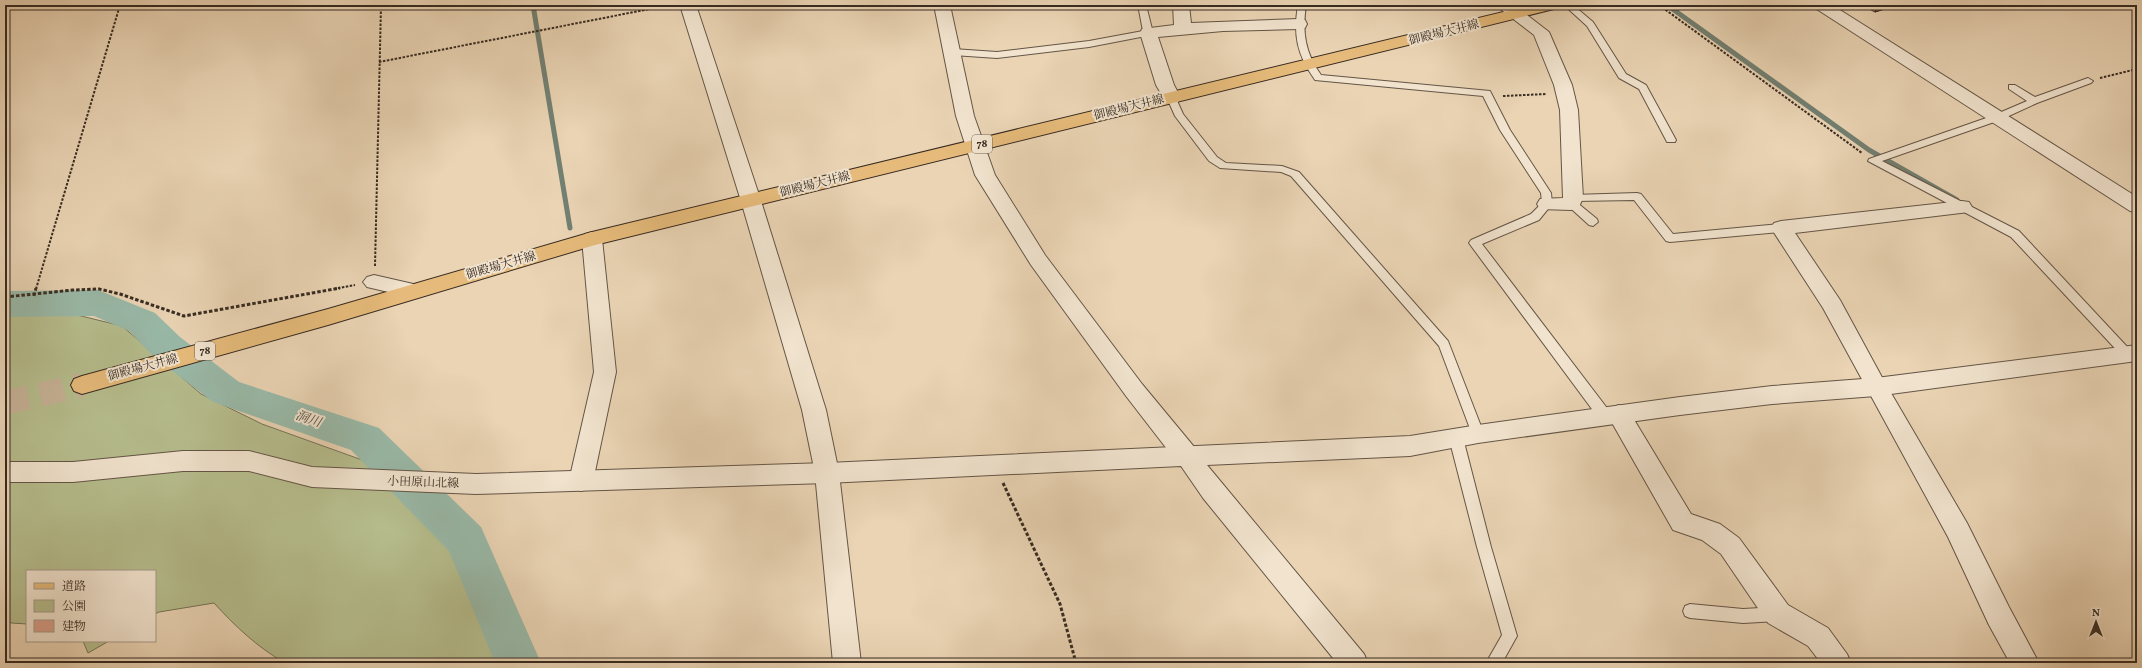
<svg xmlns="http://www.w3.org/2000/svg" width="2142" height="668" viewBox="0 0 2142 668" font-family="Vollkorn,'Noto Serif JP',serif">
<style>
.green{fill:#b6bd8d;stroke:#767458}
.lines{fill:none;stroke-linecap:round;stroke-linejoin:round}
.stream{stroke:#728072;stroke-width:5}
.river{fill:#99b9a8;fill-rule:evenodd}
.primary-tunnel{stroke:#c6b297;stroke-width:24;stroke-dasharray:24 12;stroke-linecap:butt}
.service-casing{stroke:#645546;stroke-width:2}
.minor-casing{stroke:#645546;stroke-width:2}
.tertiary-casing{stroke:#645546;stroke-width:2}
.primary-casing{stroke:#372b22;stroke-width:2}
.path-far1{stroke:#372b22;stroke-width:2;stroke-dasharray:2.5 1.5;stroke-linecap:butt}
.path{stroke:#372b22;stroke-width:3;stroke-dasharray:3.5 2;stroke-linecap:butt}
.service{fill:#f1e3ce;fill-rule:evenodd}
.minor{fill:#f1e3ce;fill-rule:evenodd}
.tertiary{fill:#f1e3ce;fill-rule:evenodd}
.primary{fill:#e5ba7a;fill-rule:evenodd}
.wall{fill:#bb8977;stroke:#372b22}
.shaded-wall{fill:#996f61;stroke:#372b22}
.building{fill:#da9f8a;stroke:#372b22}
.labels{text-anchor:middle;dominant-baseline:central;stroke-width:4;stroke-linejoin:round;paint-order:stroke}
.shield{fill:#f1e3ce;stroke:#6f6256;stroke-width:1}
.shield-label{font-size:11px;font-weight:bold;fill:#372b22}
.street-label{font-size:12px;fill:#372b22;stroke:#f1e3ce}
.water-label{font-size:13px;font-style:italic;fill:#504e44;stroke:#f1e3ce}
</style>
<rect width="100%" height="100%" fill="#ead4b4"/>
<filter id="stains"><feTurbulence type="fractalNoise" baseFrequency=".005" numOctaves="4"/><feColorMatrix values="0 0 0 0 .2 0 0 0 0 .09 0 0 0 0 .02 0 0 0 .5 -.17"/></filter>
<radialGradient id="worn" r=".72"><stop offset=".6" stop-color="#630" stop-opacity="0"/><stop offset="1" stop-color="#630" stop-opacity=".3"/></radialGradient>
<path class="green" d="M 65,312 L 122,326 L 201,394 L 262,424 L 365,461 L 457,555 L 499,663 L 285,663 C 257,647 235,626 214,603 L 159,612 L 155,614 L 155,571 L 27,571 L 27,624 L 11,623 L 5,617 L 5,313 Z
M 83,641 L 109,641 L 88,653 Z"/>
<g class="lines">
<path class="stream" d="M 533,5 L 570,228
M 1667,5 L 1869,150 L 1957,200"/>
<path class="river" d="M 98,290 L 155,313 L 180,337 L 239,382 L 379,428 L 481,527 L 541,663 L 495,663 L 449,551 L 351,450 L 213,402 L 154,357 L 129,331 L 94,316 L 5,317 L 5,291 Z"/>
<path class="primary-tunnel" d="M 5,403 L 82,385"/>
<g class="service-casing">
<path id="service" d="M 1138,5 L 1146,5 L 1153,33 L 1151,35 L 1089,47 L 997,58 L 953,55 L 948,52 L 953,49 L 997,52 L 1089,41 L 1143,31 Z
M 1298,5 L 1306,5 C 1302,32 1305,53 1321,75 L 1490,91 L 1510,130 L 1551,193 L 1552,204 L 1539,220 L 1482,244 L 1610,412 L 1611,416 L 1610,420 L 1600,420 L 1469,243 L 1471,240 L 1531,214 L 1542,203 L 1541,193 L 1500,130 L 1483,96 L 1315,80 C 1297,55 1293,35 1298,5 Z
M 1564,5 L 1573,5 L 1593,22 L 1626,74 L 1646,85 L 1676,140 L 1675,142 L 1667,142 L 1666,140 L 1639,89 L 1619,78 L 1587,26 Z
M 2088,78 L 2093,81 L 2091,83 L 2037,103 L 2000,120 L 1882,161 L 2019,231 L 2132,352 L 2134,355 L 2132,358 L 2124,358 L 2011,237 L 1868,161 L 1869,159 L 1992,116 L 2027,101 L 2009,89 L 2009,85 L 2015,85 L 2035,97 Z
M 1172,95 L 1175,96 L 1183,114 L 1217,157 L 1226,163 L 1282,166 L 1299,172 L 1448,341 L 1484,434 L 1483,438 L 1478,439 L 1473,438 L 1472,434 L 1439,346 L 1291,176 L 1281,172 L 1220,168 L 1209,161 L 1175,116 L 1167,98 Z
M 1637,193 L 1641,194 L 1673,234 L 1781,224 L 1786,228 L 1781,232 L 1670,242 L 1666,241 L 1634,200 L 1575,201 L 1597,219 L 1598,222 L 1593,226 L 1589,225 L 1566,204 L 1570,201 L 1568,198 L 1569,196 L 1573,195 Z
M 1456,433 L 1461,434 L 1463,438 L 1491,547 L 1517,636 L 1502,663 L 1486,663 L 1502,635 L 1477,547 L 1449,438 L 1451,434 Z
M 1690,604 L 1743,609 L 1778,607 L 1783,609 L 1785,614 L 1783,619 L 1778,621 L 1743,623 L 1690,618 L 1685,616 L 1683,611 L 1685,606 Z"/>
</g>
<g class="minor-casing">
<path id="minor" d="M 680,5 L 696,5 L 761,201 L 826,410 L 839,473 L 861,663 L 833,663 L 815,473 L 802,410 L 741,201 Z
M 934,5 L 950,5 L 974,116 L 995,175 L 1045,255 L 1142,384 L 1195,448 L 1198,455 L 1195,462 L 1186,465 L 1177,462 L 1126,396 L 1031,265 L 975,175 L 956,116 Z
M 1173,5 L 1189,5 L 1191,23 L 1299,19 L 1305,20 L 1307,24 L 1305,28 L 1299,29 L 1223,31 L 1158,37 L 1174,85 L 1181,98 L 1178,102 L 1172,103 L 1166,102 L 1156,85 L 1140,33 L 1142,29 L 1174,25 Z
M 1495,5 L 1514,5 L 1549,32 L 1572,85 L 1578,110 L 1583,198 L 1578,209 L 1571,210 L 1540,209 L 1537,204 L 1540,199 L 1563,198 L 1560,110 L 1554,85 L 1534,35 Z
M 1962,201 L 1969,202 L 1972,207 L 1969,212 L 1795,233 L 1840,300 L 1884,381 L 1967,523 L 2009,607 L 2039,663 L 2010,663 L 1989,625 L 1948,537 L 1823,308 L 1771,228 L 1774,223 L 1781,221 Z
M 592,232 L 599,234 L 602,239 L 616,372 L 593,481 L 590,488 L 581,491 L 572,488 L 569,481 L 594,372 L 582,239 L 585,234 Z
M 374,275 L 422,286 L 425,291 L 422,296 L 414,298 L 367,287 L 363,282 L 367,277 Z
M 1619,405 L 1627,408 L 1691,514 L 1720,524 L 1739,538 L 1788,605 L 1828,628 L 1847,654 L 1851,663 L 1821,663 L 1808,646 L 1768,623 L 1721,554 L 1702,540 L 1673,530 L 1607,414 L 1611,408 Z"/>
</g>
<g class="tertiary-casing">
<path id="tertiary" d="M 1813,5 L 1832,5 L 2137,197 L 2137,212 L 2130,211 L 1815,8 Z
M 2137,345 L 2137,361 L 1876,396 L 1772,404 L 1680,415 L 1478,443 L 1410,456 L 1207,465 L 1364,654 L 1368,663 L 1337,663 L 1203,498 L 1181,466 L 827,483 L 476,494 L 312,487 L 249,471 L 183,471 L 73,482 L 5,482 L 5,462 L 73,462 L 183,451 L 249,451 L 312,467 L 476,474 L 827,463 L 1410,436 L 1478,425 L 1680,397 L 1772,386 L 1876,378 Z"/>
</g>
<g class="primary-casing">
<path id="primary" d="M 1532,5 L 1560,5 L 1558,8 L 595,245 L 328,325 L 82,394 L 74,391 L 71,385 L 74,379 L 82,376 L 328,309 L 592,232 Z"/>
</g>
<path class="path-far1" d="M 1659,5 L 1862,153
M 379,62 L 670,5
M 2100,78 L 2137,69
M 1503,96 L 1546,94
M 375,266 L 381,5
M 36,289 L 120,5
M 334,289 L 355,285"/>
<path class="path" d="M 34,296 L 36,288
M 5,297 L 73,290 L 99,289 L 120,294 L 184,316 L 340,288
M 1003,483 L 1060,604 L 1076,663"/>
<use href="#service" class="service"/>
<use href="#minor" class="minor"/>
<use href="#tertiary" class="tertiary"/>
<use href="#primary" class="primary"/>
</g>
<path class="wall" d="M 1862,5 L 1897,5 L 1875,12 Z"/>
<path class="shaded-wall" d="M 1885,5 L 1897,5 L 1875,12 L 1877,8 Z"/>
<path class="building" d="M 1873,5 L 1885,5 L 1877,8 Z"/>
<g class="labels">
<g class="shield">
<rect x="972" y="135" width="20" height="18" rx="3"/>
<rect x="195" y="342" width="20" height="18" rx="3"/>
</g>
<g class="shield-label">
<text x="982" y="144">78</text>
<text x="205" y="351">78</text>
</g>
<g class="street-label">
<text transform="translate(1444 33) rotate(-14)">御殿場大井線</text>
<text transform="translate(1129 108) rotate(-14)">御殿場大井線</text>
<text transform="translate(815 185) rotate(-14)">御殿場大井線</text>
<text transform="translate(501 266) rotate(-16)">御殿場大井線</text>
<text transform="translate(143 368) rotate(-15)">御殿場大井線</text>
<text transform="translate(423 483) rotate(2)">小田原山北線</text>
</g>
<g class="water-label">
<text transform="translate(308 420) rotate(19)">洞川</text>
</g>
</g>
<rect width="2142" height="668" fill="none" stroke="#ead4b4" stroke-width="20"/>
<rect x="6" y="6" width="2130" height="656" fill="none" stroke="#372b22" stroke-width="2"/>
<rect x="10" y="10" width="2122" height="648" fill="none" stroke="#372b22"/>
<rect x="26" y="570" width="130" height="72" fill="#f1e3ce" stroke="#a79989"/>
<rect x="34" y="583" width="20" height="6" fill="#e5ba7a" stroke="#a79989"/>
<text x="62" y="590" font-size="12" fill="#372b22">道路</text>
<rect x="34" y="600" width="20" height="12" fill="#b6bd8d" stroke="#a79989"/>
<text x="62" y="610" font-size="12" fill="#372b22">公園</text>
<rect x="34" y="620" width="20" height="12" fill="#da9f8a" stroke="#a79989"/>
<text x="62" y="630" font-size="12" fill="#372b22">建物</text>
<g transform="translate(2096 622)" stroke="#f1e3ce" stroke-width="3" paint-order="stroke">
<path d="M0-3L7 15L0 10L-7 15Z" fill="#372b22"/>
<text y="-6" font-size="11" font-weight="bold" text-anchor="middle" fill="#372b22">N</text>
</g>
<rect width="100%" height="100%" filter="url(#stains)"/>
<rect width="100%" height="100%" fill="url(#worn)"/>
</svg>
